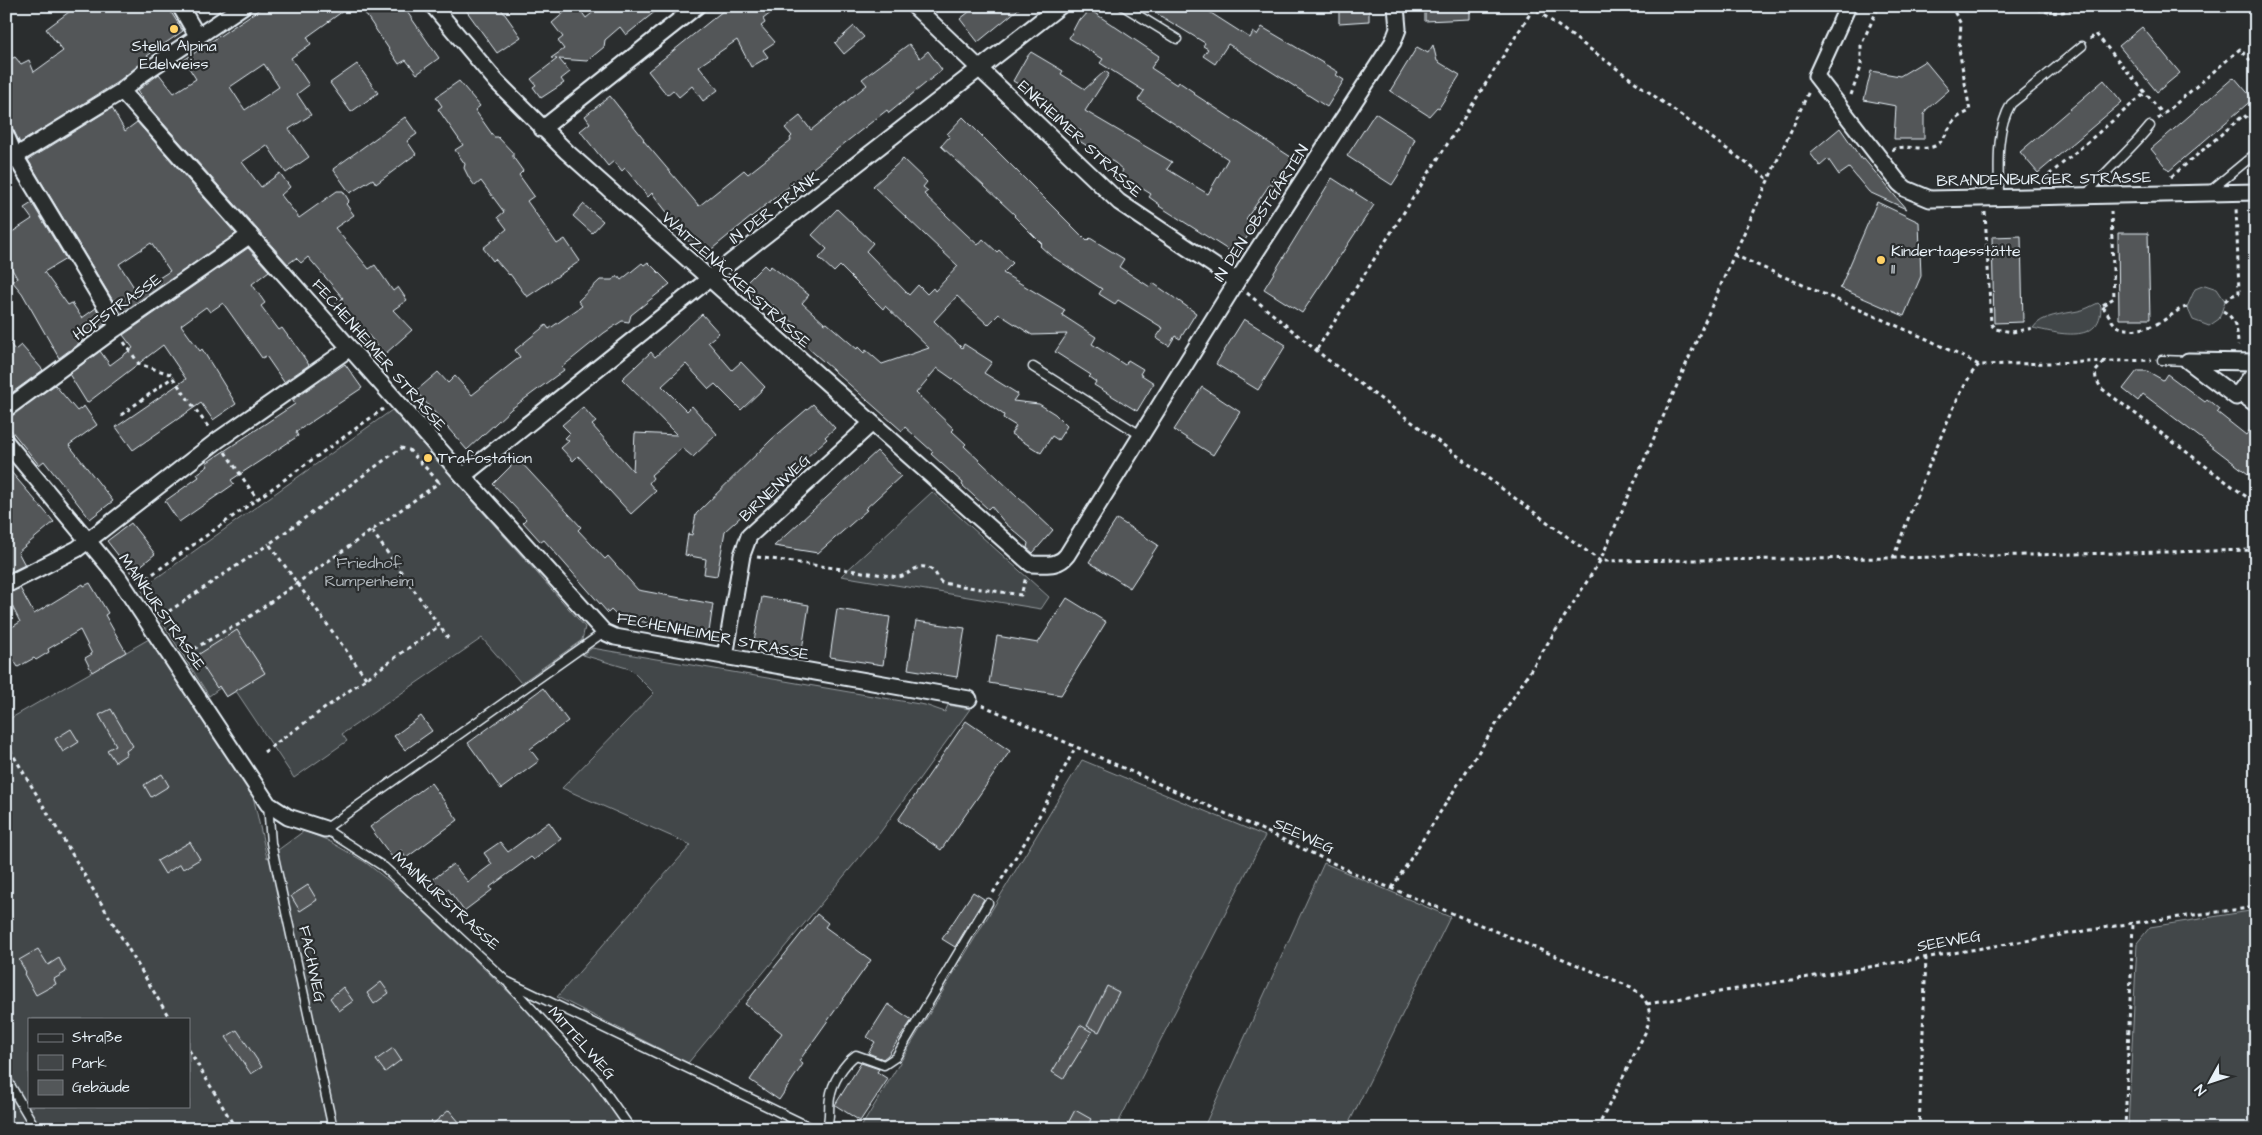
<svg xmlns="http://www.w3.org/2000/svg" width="2262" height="1135" viewBox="0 0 2262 1135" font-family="'Architects Daughter',sans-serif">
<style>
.green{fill:#424648;stroke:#959ca0;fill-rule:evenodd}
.building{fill:#535759;stroke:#e8f1f8;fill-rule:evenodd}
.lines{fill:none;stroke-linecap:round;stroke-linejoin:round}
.lane-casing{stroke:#e8f1f8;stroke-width:11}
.street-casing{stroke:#e8f1f8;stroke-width:19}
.path{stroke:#e8f1f8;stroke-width:3;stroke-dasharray:4 4;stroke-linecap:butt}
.lane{stroke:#2a2d2e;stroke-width:8}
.street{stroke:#2a2d2e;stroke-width:15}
.poi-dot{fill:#ffd166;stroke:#2a2d2e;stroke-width:2}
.labels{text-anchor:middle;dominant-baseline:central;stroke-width:4.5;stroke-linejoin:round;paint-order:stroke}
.poi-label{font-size:16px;fill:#e8f1f8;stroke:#2a2d2e;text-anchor:start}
.street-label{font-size:16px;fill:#e8f1f8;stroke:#2a2d2e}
.park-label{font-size:16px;fill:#aeb5ba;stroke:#2a2d2e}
</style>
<rect width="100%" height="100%" fill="#2a2d2e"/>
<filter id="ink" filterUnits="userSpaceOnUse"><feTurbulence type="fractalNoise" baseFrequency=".02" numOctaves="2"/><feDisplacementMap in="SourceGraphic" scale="10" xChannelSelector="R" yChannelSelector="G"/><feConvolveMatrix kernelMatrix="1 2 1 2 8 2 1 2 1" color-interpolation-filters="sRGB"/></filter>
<g filter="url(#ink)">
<path class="green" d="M 2205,285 L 2217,289 L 2225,301 L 2219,319 L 2209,326 L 2193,320 L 2187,307 L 2195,289 Z
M 2098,303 L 2101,306 C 2102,346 2056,333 2033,328 C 2041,315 2064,314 2078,311 C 2085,310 2091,306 2098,303 Z
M 392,410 L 585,627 L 582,640 L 521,683 L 482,638 L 342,734 L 347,741 L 294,778 L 236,691 L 226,697 L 220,688 L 209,696 L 141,589 Z
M 932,492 L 1049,597 L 1041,609 L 841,576 Z
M 149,639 L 253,796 L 267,858 L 304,831 L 327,840 L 365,862 L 403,892 L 536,1018 L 614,1107 L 626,1129 L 6,1129 L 6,721 ZM 29,1019 L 189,1019 L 189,1106 L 29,1106 Z
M 592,648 L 925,705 L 945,712 L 948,705 L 970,709 L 879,834 L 688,1063 L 557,997 L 691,845 L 562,788 L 654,693 L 630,669 L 583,655 Z
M 1082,760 L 1265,836 L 1115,1129 L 860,1129 Z
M 1324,863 L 1450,917 L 1346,1129 L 1203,1129 Z
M 2256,910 L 2256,1129 L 2128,1129 L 2137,943 L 2150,927 Z"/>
<path class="building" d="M 77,6 L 167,6 L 183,31 L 147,56 L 148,58 L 116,83 L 20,143 L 6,116 L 6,61 L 15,57 L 21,64 L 29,60 L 34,72 L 63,51 L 46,29 Z
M 264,6 L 350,6 L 307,37 L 311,44 L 291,58 L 309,85 L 297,94 L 311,115 L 289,129 L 309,157 L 286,173 L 267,145 L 242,162 L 261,187 L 280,173 L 290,187 L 281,195 L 299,218 L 337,191 L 343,191 L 349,201 L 346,204 L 354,215 L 335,228 L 369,269 L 375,265 L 393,291 L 398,287 L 407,300 L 393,310 L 412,330 L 385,354 L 356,321 L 353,324 L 335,304 L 343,298 L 308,257 L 301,263 L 296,258 L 288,264 L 147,105 L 137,91 L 159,74 L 174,93 L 196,79 L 184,60 ZM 264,64 L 279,87 L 245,110 L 230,87 Z
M 360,6 L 403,6 L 439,58 L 417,74 L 406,60 L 399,64 Z
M 463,6 L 499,6 L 521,37 L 497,53 Z
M 572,6 L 578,7 L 586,18 L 601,6 L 662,6 L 626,35 L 620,27 L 605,40 L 604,47 L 587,61 L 559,59 L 570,72 L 561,79 L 564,83 L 541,98 L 533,87 L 536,85 L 531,79 L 557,59 L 551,58 L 564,49 L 558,41 L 563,37 L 552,23 Z
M 729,6 L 780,6 L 763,19 L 765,23 L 761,26 L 775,42 L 763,50 L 768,57 L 751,67 L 737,40 L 699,66 L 718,90 L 703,101 L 692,86 L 679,97 L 673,90 L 667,95 L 648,71 Z
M 965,6 L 1022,6 L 978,42 L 960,19 L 969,12 Z
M 1144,6 L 1200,6 L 1250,38 L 1253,32 L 1257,35 L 1262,27 L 1338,72 L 1336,75 L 1344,80 L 1327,107 L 1228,44 L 1215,64 L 1203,56 L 1208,49 L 1203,46 L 1205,43 Z
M 1339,6 L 1369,6 L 1369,21 L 1339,23 Z
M 1425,6 L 1470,6 L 1470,19 L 1425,21 Z
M 1090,10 L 1159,56 L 1151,68 L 1177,85 L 1179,82 L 1195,93 L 1194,94 L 1294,159 L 1276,188 L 1270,184 L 1246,219 L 1255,224 L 1236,255 L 1159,206 L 1160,205 L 1149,197 L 1151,194 L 1125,178 L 1121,174 L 1123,170 L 1115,163 L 1076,139 L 1081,131 L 1044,108 L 1048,102 L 1013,81 L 1026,58 L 1031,52 L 1063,71 L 1061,74 L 1085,89 L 1105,71 L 1109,74 L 1085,111 L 1172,162 L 1167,169 L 1208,194 L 1228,159 L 1138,100 L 1144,91 L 1100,63 L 1103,59 L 1069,38 L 1079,19 L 1081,20 Z
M 854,26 L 864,37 L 844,54 L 835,43 Z
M 2142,27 L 2180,73 L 2157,92 L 2119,46 Z
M 909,44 L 920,58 L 928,51 L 942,70 L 889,113 L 887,110 L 767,204 L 702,257 L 671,221 L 673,220 L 652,193 L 648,197 L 625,168 L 622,171 L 614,161 L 608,166 L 580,131 L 590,123 L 585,116 L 610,96 L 644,139 L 643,140 L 699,206 L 744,170 L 748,174 L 791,140 L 790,138 L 792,136 L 785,128 L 800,116 L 811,130 L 867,85 L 862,79 Z
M 1433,45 L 1437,61 L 1460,75 L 1439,108 L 1437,107 L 1429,116 L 1390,91 L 1417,47 L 1428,53 Z
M 1925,61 L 1949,90 L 1926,110 L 1924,115 L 1924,139 L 1894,139 L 1896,106 L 1864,100 L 1871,71 L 1900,76 Z
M 357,64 L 378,93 L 351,112 L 330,83 Z
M 2234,77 L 2253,99 L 2169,171 L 2151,149 Z
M 2104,80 L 2122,102 L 2038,173 L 2020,152 Z
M 459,81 L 480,106 L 475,110 L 494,137 L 498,137 L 513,153 L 513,157 L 523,171 L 519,175 L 534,196 L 527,201 L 557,244 L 565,239 L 580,261 L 527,297 L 510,274 L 509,275 L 495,259 L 493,261 L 483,248 L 507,229 L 498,217 L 504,212 L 481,181 L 475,186 L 469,178 L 464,168 L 465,164 L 455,150 L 463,145 L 438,109 L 442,106 L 436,97 Z
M 112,108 L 125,131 L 137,122 L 236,234 L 121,314 L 28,160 ZM 151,243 L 170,271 L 137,292 L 119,264 Z
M 1375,113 L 1415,139 L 1403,168 L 1392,185 L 1347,156 Z
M 405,117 L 417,134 L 407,141 L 416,154 L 376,184 L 373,179 L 350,193 L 333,169 Z
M 963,117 L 1087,241 L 1090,238 L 1124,259 L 1119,267 L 1150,287 L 1153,283 L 1196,313 L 1180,339 L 1175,336 L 1169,346 L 1156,338 L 1163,328 L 1118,300 L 1115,304 L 1099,294 L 1102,289 L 1050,255 L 1040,246 L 1042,244 L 1014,216 L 1015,215 L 941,146 L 950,136 L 947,134 Z
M 1840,128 L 1862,160 L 1864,159 L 1906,209 L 1869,192 L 1849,168 L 1839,175 L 1828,159 L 1820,166 L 1810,153 Z
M 903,159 L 927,182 L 923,187 L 928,191 L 924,194 L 966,234 L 978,245 L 983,239 L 997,252 L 999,250 L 1013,263 L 1003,273 L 1065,310 L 1062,315 L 1096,337 L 1092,344 L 1125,365 L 1128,360 L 1143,369 L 1140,374 L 1154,383 L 1137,411 L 1094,385 L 1096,382 L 1089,377 L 1091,375 L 1055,352 L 1067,334 L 1032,335 L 999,314 L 988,325 L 957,296 L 934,321 L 962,348 L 964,344 L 992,362 L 984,373 L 1018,394 L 1013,401 L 1039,404 L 1055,414 L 1067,426 L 1058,440 L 1052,436 L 1041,453 L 1011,434 L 1016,426 L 1003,418 L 1004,415 L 937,368 L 916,393 L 954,429 L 952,431 L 966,444 L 964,446 L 1053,530 L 1033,553 L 1027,548 L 1028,543 L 1005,523 L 991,506 L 988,509 L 962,485 L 963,483 L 931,454 L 933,452 L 905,427 L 902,431 L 789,331 L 795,324 L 773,305 L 769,309 L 743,286 L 764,265 L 768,269 L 771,266 L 809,295 L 802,303 L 825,324 L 827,323 L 857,349 L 858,347 L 864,353 L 866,350 L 882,364 L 929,348 L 885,306 L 883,309 L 840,266 L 834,272 L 819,258 L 827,249 L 812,235 L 837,209 L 873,243 L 866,251 L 909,295 L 918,285 L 927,294 L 933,288 L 935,291 L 958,266 L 873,186 Z
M 1332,178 L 1374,205 L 1302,313 L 1264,289 Z
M 1877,202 L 1919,222 L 1921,276 L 1904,316 L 1840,288 Z
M 32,203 L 66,259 L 44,272 L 68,305 L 72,303 L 82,318 L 96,308 L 105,324 L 59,358 L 22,293 L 12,281 L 17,278 L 6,259 L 6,236 L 32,219 L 24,208 Z
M 583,204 L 603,221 L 592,233 L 573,216 Z
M 2118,233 L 2148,233 L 2150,319 L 2119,319 Z
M 2021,236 L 2023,322 L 1994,323 L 1992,237 Z
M 248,248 L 269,271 L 252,284 L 265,303 L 261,306 L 279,330 L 282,328 L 290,339 L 291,338 L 309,365 L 284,382 L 266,356 L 262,358 L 223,303 L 210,312 L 206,307 L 181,325 L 200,351 L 202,349 L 236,404 L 213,420 L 201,403 L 133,450 L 116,427 L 186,379 L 163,345 L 87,403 L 69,374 L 100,351 L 110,365 L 133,348 L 123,335 Z
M 648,262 L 670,284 L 631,315 L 629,322 L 622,321 L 604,333 L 562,367 L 564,370 L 511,409 L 467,450 L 416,391 L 438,372 L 448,383 L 455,376 L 472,395 L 520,357 L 515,350 L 546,325 L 549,329 L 582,306 L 578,301 L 600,280 L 612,280 L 618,276 L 621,280 L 642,263 L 644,265 Z
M 702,314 L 719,333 L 708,342 L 732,370 L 741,362 L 765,387 L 741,410 L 715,384 L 709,389 L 686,364 L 662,386 L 687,411 L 692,406 L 717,434 L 693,457 L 682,448 L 651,475 L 653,478 L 649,483 L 656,491 L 631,514 L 578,456 L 573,461 L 561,448 L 569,441 L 565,438 L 570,433 L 562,425 L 583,407 L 596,422 L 592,425 L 633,471 L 635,433 L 677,435 L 622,379 L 651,352 L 655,357 Z
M 1244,319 L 1286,345 L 1258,390 L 1216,364 Z
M 6,339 L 15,350 L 21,345 L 43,370 L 6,397 Z
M 345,364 L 362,388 L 296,432 L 298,436 L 231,480 L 234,484 L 179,522 L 165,501 L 199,477 L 197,474 L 208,466 L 206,463 L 295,404 L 293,401 L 295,398 Z
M 2137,371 L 2147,371 L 2163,380 L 2167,374 L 2205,402 L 2207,399 L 2219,409 L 2217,412 L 2246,435 L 2256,422 L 2256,480 L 2143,394 L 2138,401 L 2123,389 Z
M 55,385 L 77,411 L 84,406 L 97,425 L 69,445 L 113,501 L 90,519 L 44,461 L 39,465 L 6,424 L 6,418 Z
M 1202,387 L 1240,412 L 1213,455 L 1174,430 Z
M 813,404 L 835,428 L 825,437 L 827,439 L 725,531 L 717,576 L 704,574 L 706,559 L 685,555 L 688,534 L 692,535 L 696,514 L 772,439 Z
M 877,451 L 901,476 L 865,509 L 867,510 L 818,553 L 774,546 Z
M 518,459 L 581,527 L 578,530 L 605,559 L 608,556 L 638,590 L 713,604 L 709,632 L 680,630 L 625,618 L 622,621 L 611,610 L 608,613 L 544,540 L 541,542 L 523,522 L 526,519 L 493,484 Z
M 6,466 L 54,522 L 18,552 L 25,565 L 6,574 Z
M 1117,519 L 1158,545 L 1130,588 L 1089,562 Z
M 131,523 L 155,554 L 132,573 L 107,541 Z
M 90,583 L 108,613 L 105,615 L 126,652 L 92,672 L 85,658 L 92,654 L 80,630 L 48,649 L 49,652 L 36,660 L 34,658 L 18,667 L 6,648 L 6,631 L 20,622 L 6,594 L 20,588 L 34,614 L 83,584 L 84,586 Z
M 762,597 L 809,605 L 802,650 L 754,641 Z
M 1067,598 L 1106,622 L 1061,695 L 989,683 L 997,636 L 1038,643 Z
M 837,609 L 890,617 L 883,665 L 830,657 Z
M 916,621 L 965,628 L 957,677 L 908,669 Z
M 237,630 L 265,673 L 226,697 L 219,686 L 217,688 L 196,656 Z
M 543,688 L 568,721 L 530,749 L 539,761 L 501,789 L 468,743 Z
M 111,709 L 133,746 L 126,751 L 127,754 L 115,762 L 107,750 L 116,745 L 99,715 Z
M 421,716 L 432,731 L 405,750 L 394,736 Z
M 966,721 L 1010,751 L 941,850 L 898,820 Z
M 71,729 L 79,742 L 63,752 L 55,739 Z
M 162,774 L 169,786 L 151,797 L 144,785 Z
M 431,783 L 458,820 L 406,858 L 401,850 L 392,857 L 370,827 Z
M 549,822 L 561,839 L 534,860 L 531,857 L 490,887 L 492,890 L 464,911 L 448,889 L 437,897 L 427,884 L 453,864 L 468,882 L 492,864 L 484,853 L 500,842 L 508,852 Z
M 190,842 L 200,859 L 183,869 L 180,864 L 165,874 L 157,861 Z
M 308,885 L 317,900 L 300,911 L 291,896 Z
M 973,892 L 984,899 L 955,947 L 942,939 Z
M 817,914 L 828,923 L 825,927 L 871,960 L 799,1061 L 803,1064 L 779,1100 L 750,1080 L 782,1033 L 745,1004 Z
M 38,949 L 48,965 L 59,958 L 66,972 L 54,979 L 56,984 L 36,995 L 24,974 L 26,972 L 19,960 Z
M 381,982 L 389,993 L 374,1004 L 367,993 Z
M 1107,986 L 1119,992 L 1099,1032 L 1087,1026 Z
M 343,987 L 353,1001 L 339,1011 L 330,998 Z
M 888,1004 L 912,1020 L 888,1055 L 883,1059 L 868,1053 L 875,1042 L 867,1037 Z
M 1080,1025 L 1092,1032 L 1063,1079 L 1052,1072 Z
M 237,1030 L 262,1067 L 251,1074 L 226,1037 Z
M 393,1048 L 401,1060 L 385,1072 L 376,1060 Z
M 861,1063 L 879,1069 L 877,1072 L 888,1079 L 860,1121 L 835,1105 Z
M 449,1110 L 465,1129 L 427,1129 Z
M 1075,1110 L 1091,1119 L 1086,1129 L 1065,1129 Z"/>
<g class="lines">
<g class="lane-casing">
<path id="lane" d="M 1123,6 L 1177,39
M 2210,191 L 2256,153
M 2085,196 C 2105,171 2130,151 2150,126
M 1999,197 C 1999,168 1995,131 2011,104 L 2082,46
M 2162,360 L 2188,361
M 1033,367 L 1142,436
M 604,632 L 325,829 L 384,867 L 506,981 L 814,1129
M 268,804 L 271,843 L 333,1129
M 509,984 L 596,1079 L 631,1129
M 6,1078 L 36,1129
M 826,1129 C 831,1119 828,1108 830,1098 C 832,1082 844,1064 856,1055 L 884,1065 L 896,1057 L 988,903"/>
</g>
<g class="street-casing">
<path id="street" d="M 180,6 L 198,37
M 433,6 L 497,82 L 567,152 L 1031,564 C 1045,564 1058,567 1067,555 L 1237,281 L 1393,42 L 1398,29 L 1396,6
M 914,6 L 1119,202 L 1237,281
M 1848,6 L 1816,76 L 1899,183 L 1906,189 L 1930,199 L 2256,192
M 122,91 L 463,476 L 604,632 L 615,637 L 969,699
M 542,129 L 697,6
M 6,135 L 15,156 L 118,327
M 6,162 L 122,91 L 142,74 L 243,6
M 2256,362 L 2188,361 L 2236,397 L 2256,370
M 2239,392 L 2256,404
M 6,409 L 115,329 L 250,235
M 6,442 L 118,577 L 268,804 L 288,817 L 325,829
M 463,476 L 709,279 L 1060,6
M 6,585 L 77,549 L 218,440 L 350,348
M 725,657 L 742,555 L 749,536 L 872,423"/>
</g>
<path class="path" d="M 1531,6 L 1768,179
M 2030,6 C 2048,14 2061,15 2079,6
M 2090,39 L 2096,34 L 2163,114
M 1851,95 L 1861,67 L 1861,45 L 1879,6
M 2158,119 L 2240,49 L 2256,67
M 1892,150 C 1905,143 1921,152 1935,146 C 1945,141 1947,129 1954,121 C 1958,116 1964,114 1970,111 L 1959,49 L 1961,24 L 1951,6
M 2171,177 L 2244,115 L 2256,128
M 2043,180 L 2145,93
M 2111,211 L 2114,298 L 2101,306 C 2109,311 2110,323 2119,327 C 2133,333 2155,327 2167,318 C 2175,313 2178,309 2187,307
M 1985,212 L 1991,324 L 1995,329 L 2012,332 L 2033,328
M 1734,255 L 1927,339 L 1979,365 L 2152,360
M 1247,293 L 1328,360 L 1600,561 L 1893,558 L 2256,550
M 2225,301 L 2231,296 L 2239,293 L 2236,206
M 2223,311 C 2236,318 2238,332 2238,346
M 124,342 L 139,364 L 170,374 L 209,428
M 1317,349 L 1535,6
M 2104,362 L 2095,372 L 2096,379 L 2101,388 L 2256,504
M 121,415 L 173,377
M 225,452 L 257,499
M 372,531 L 448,638
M 757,557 L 898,577 C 911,576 917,560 932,570 C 937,573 937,579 942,583 L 1021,595 L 1026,577
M 1893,558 C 1906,526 1959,379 1979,365
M 140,583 L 383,409
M 162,616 L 269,544
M 187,653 L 228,629 L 238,625 L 440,482
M 366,678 L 269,544 L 401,448 L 409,450 L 439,482
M 982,705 L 1267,832 L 1354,873 L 1631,987 C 1649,1000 1653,1010 1646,1031 L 1597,1129
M 6,743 L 170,1019
M 264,752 L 439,626
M 1392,888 L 1600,561 L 1734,255 L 1809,91
M 993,893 L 1027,839 L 1075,748
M 1647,1004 L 2133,923 L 2256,907
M 189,1050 L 236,1129
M 1919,1129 L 1926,958
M 2125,1129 L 2133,923"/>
<use href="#lane" class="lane"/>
<use href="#street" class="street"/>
</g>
</g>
<g class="poi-dot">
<circle cx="174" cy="29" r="5"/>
<circle cx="1881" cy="260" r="5"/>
<circle cx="428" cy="458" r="5"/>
</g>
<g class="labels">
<g class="poi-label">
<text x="174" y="46" text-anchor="middle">Stella Alpina<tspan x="174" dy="18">Edelweiss</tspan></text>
<text x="1891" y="251">Kindertagesstätte<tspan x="1891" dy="18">11</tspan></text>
<text x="438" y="458">Trafostation</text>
</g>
<g class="street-label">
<text transform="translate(1080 139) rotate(43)">ENKHEIMER STRASSE</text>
<text transform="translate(2044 179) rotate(-1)">BRANDENBURGER STRASSE</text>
<text transform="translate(774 208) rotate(-37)">IN DER TRÄNK</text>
<text transform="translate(1261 213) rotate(-57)">IN DEN OBSTGÄRTEN</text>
<text transform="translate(736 280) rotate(42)">WAITZENÄCKERSTRASSE</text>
<text transform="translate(117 307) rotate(-35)">HOFSTRASSE</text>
<text transform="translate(379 355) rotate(49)">FECHENHEIMER STRASSE</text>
<text transform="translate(775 488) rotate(-43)">BIRNENWEG</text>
<text transform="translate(162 612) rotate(55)">MAINKURSTRASSE</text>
<text transform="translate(713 636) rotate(11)">FECHENHEIMER STRASSE</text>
<text transform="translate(1304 836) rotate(25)">SEEWEG</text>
<text transform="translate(446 901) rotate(42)">MAINKURSTRASSE</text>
<text transform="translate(1949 941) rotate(-10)">SEEWEG</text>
<text transform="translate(312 964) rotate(78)">FACHWEG</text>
<text transform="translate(582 1043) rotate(48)">MITTELWEG</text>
</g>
<g class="park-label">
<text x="369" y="563">Friedhof<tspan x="369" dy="18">Rumpenheim</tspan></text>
</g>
</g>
<rect width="2262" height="1135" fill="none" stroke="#2a2d2e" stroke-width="25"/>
<rect x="12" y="12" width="2237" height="1110" fill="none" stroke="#e8f1f8" stroke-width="2" filter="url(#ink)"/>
<rect x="28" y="1018" width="162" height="90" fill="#2a2d2e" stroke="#767b7f"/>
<rect x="38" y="1034" width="25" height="8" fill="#2a2d2e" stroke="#767b7f"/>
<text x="72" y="1042" font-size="15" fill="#e8f1f8">Straße</text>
<rect x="38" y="1055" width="25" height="15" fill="#424648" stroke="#767b7f"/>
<text x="72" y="1068" font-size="15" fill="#e8f1f8">Park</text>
<rect x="38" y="1080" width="25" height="15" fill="#535759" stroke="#767b7f"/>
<text x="72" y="1092" font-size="15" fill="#e8f1f8">Gebäude</text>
<g transform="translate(2210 1082) rotate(230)" stroke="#2a2d2e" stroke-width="4" paint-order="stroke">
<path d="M0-4L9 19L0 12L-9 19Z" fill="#e8f1f8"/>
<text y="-8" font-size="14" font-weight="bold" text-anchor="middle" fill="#e8f1f8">N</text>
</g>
</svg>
